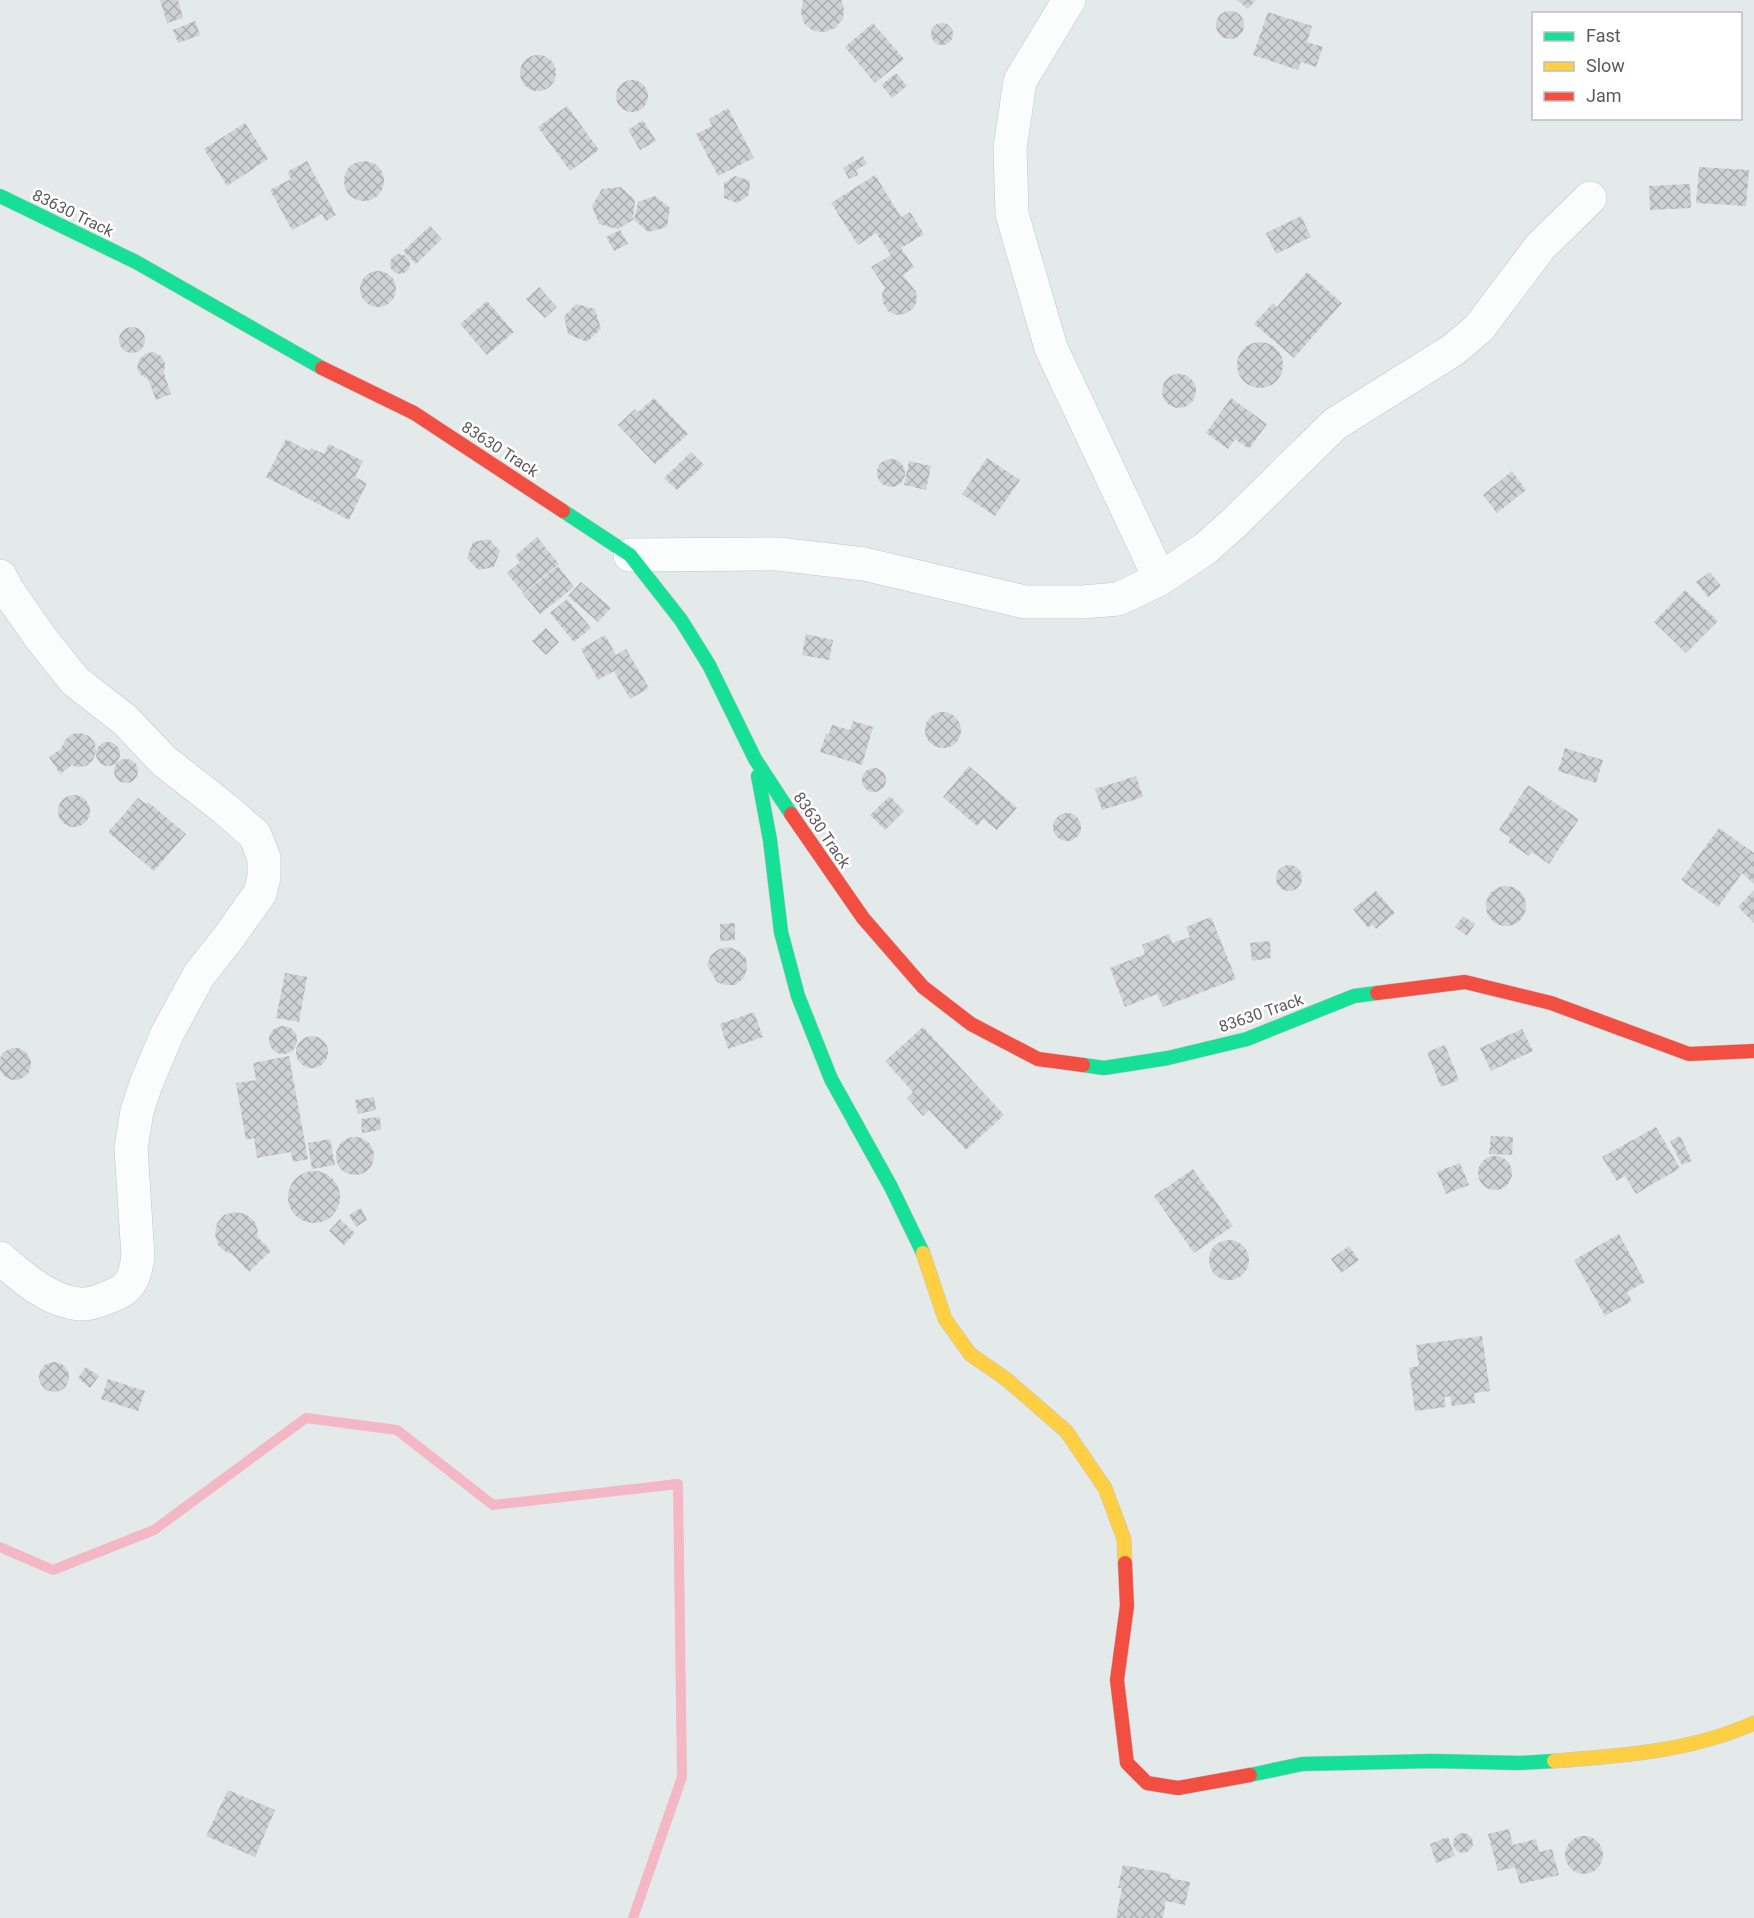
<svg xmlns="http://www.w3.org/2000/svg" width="1754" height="1918" viewBox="0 0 1754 1918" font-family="Roboto,sans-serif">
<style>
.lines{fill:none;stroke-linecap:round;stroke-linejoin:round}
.stream{stroke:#f4b7c5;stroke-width:10}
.building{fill:url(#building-cross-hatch)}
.street-casing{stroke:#c6c6c6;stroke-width:34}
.fast-casing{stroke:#c6c5c5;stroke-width:15}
.slow-casing{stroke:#c6c5c5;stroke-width:15}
.jam-casing{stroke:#c6c5c5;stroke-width:15}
.street{stroke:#fbfcfc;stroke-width:33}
.fast{stroke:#16e098;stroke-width:14}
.slow{stroke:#ffcf43;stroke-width:14}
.jam{stroke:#f24e42;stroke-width:14}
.labels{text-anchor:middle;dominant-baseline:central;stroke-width:5;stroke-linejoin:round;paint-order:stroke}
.street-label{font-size:16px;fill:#61595a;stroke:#fff}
</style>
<defs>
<pattern id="building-cross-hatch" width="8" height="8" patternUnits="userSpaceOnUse" patternTransform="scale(1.5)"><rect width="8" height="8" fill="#ced2d3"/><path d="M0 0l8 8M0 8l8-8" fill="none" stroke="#abadae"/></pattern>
</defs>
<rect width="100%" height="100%" fill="#e4e9e9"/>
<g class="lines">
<path class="stream" d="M 0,1547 L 53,1570 L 154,1530 L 306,1418 L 397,1430 L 493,1505 L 678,1484 L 682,1777 L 633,1918"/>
</g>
<path class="building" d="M 160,0 L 178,0 L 183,18 L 167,23 Z
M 803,0 L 841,0 L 844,8 L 843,19 L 835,28 L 825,32 L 813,31 L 804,23 L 801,13 Z
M 1237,0 L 1256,0 L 1248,9 Z
M1216 25a14 14 0 1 1 28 0a14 14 0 1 1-28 0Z
M 1268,12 L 1312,26 L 1307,42 L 1323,47 L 1316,67 L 1301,62 L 1298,70 L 1253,55 Z
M 195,21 L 200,35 L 178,43 L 173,30 Z
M931 34a11 11 0 1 1 22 0a11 11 0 1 1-22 0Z
M 873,23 L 904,59 L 875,83 L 845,47 Z
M520 73a18 18 0 1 1 36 0a18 18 0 1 1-36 0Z
M 896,73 L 907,86 L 892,98 L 881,85 Z
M616 96a16 16 0 1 1 32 0a16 16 0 1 1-32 0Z
M 567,106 L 599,150 L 570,171 L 538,127 Z
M 728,108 L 754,158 L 718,176 L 696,134 L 712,126 L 709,119 Z
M 643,120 L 656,141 L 640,150 L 628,130 Z
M 245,123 L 268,159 L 227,186 L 204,149 Z
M 863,156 L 867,164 L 856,170 L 858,175 L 849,179 L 843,168 Z
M 307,161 L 336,215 L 326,221 L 322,214 L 292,230 L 270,190 L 291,179 L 287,172 Z
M344 181a20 20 0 1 1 40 0a20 20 0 1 1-40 0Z
M 1699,167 L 1749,170 L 1746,206 L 1696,203 Z
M 875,175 L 901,217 L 910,212 L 924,234 L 901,248 L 914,267 L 903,275 L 916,292 L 917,301 L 913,309 L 905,314 L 896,315 L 888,311 L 883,303 L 882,294 L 885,288 L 871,267 L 891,255 L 876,233 L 858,245 L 831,203 Z
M 735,176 L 750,181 L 749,195 L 737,203 L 724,198 L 724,183 Z
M 1690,184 L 1691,208 L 1650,210 L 1649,186 Z
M 621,187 L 635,200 L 633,220 L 618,229 L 599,224 L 592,206 L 602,189 Z
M 655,196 L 670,208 L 667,227 L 648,232 L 634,220 L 638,202 Z
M 1301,216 L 1311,237 L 1276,254 L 1266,233 Z
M 430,226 L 442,239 L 416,264 L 403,251 Z
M 620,230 L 628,244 L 614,251 L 606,237 Z
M390 264a10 10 0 1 1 20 0a10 10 0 1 1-20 0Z
M360 289a18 18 0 1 1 36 0a18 18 0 1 1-36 0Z
M 1307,272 L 1342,303 L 1294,358 L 1254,324 L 1273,303 L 1277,307 Z
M 539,287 L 557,307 L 545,318 L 526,299 Z
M 487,301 L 514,332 L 487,355 L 460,324 Z
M 576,304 L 595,309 L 601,329 L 587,342 L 568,334 L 564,316 Z
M119 340a13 13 0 1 1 26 0a13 13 0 1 1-26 0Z
M1237 365a23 23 0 1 1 46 0a23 23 0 1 1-46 0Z
M 153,352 L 161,356 L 165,363 L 164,373 L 171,394 L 156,400 L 148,379 L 142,376 L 137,369 L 139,360 L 145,354 Z
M1162 391a17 17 0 1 1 34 0a17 17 0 1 1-34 0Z
M 654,398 L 688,434 L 655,464 L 618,425 L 635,409 L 638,412 Z
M 1231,398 L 1267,424 L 1249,449 L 1235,439 L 1228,449 L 1206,433 Z
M 286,439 L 309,451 L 311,448 L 324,454 L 329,444 L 363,461 L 355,477 L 367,483 L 349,520 L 266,477 Z
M 691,452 L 704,465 L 677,490 L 664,478 Z
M 987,458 L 1020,480 L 995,516 L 962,494 Z
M877 473a14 14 0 1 1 28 0a14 14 0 1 1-28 0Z
M 909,461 L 931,466 L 926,490 L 904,485 Z
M 1512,471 L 1526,490 L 1497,513 L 1483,495 Z
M 537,537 L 559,564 L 523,593 L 507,573 L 520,562 L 515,556 Z
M 489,539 L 500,551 L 494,567 L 478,570 L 467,558 L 473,542 Z
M 558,566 L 574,587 L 540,614 L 523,594 Z
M 1710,572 L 1721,586 L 1708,597 L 1696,582 Z
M 581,582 L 611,608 L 598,622 L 568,596 Z
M 1685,590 L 1718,621 L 1686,653 L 1654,622 Z
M 567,599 L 591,628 L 574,642 L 550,613 Z
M 546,628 L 559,642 L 546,655 L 532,641 Z
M 806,634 L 833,640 L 829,660 L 802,655 Z
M 605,635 L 616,655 L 626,649 L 649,688 L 630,699 L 614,671 L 598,680 L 581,649 Z
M925 730a18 18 0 1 1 36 0a18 18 0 1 1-36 0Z
M 853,721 L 873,727 L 862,765 L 820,752 L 826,734 L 829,734 L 832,725 L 850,730 Z
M 81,733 L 89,736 L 95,743 L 96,752 L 93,760 L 86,766 L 77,767 L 72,765 L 60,774 L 49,757 L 61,749 L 65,740 L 72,734 Z
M96 754a12 12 0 1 1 24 0a12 12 0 1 1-24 0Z
M 1565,748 L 1603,760 L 1596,783 L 1558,771 Z
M114 771a12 12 0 1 1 24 0a12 12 0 1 1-24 0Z
M 969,766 L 1017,808 L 997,830 L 983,819 L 977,826 L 943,797 Z
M862 780a12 12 0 1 1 24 0a12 12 0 1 1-24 0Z
M 1136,776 L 1143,797 L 1102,810 L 1095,789 Z
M 1528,785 L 1579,819 L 1549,864 L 1532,852 L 1529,856 L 1508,842 L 1511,838 L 1499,830 Z
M58 811a16 16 0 1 1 32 0a16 16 0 1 1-32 0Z
M 890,796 L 904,811 L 885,830 L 870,815 Z
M 138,798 L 146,804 L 148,802 L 186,834 L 154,871 L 108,832 Z
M1053 827a14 14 0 1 1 28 0a14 14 0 1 1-28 0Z
M 1719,828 L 1754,853 L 1754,884 L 1742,873 L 1718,907 L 1681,880 Z
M1276 878a13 13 0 1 1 26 0a13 13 0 1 1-26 0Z
M1486 906a20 20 0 1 1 40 0a20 20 0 1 1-40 0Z
M 1754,890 L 1754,923 L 1738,907 Z
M 1376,891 L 1395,913 L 1376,929 L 1372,924 L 1368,928 L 1353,909 Z
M 1463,916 L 1475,924 L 1467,936 L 1455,927 Z
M 1211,917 L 1236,979 L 1163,1007 L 1157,994 L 1125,1007 L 1110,968 L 1145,954 L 1142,945 L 1169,934 L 1172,943 L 1190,937 L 1186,927 Z
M 735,923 L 735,940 L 720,941 L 720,924 Z
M 1270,941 L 1271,958 L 1252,961 L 1250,943 Z
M 729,947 L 739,951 L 746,958 L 747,968 L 744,978 L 735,985 L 725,985 L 717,982 L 707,965 L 711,955 L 719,949 Z
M 285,973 L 307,977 L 299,1022 L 276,1018 Z
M 754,1012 L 763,1037 L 728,1049 L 720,1024 Z
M269 1040a14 14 0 1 1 28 0a14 14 0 1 1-28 0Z
M 923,1027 L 1004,1115 L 966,1150 L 929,1110 L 923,1116 L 907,1098 L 913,1092 L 885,1061 Z
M 1522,1029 L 1533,1051 L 1491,1071 L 1480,1048 Z
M296 1052a16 16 0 1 1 32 0a16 16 0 1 1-32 0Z
M 1445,1045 L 1459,1080 L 1441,1087 L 1427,1052 Z
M-1 1064a16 16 0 1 1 32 0a16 16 0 1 1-32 0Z
M 289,1056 L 308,1159 L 293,1162 L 291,1152 L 257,1158 L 254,1138 L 246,1140 L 236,1083 L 256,1080 L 253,1063 Z
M 374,1097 L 376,1110 L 358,1114 L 355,1100 Z
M 380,1117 L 381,1130 L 362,1133 L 361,1119 Z
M 1656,1127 L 1680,1168 L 1636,1194 L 1625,1176 L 1617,1181 L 1602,1157 Z
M 1491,1136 L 1513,1137 L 1512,1155 L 1489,1154 Z
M 1680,1136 L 1692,1161 L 1682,1165 L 1670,1141 Z
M336 1156a19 19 0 1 1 38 0a19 19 0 1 1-38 0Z
M 330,1139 L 335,1165 L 312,1169 L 308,1143 Z
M1478 1173a17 17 0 1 1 34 0a17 17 0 1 1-34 0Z
M 1460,1163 L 1469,1185 L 1446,1194 L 1437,1172 Z
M 1193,1169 L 1233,1226 L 1194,1253 L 1154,1196 Z
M288 1197a26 26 0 1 1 52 0a26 26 0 1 1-52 0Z
M 361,1208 L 367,1220 L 356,1227 L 349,1215 Z
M 235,1212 L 246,1214 L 255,1222 L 258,1232 L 257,1236 L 271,1251 L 249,1272 L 232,1254 L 226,1252 L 218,1245 L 215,1234 L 217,1223 L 224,1215 Z
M 340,1219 L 355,1233 L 344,1245 L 329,1231 Z
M 1619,1234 L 1645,1282 L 1627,1292 L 1632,1301 L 1605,1316 L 1574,1260 Z
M1209 1260a20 20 0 1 1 40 0a20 20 0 1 1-40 0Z
M 1349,1246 L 1359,1260 L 1341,1273 L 1331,1259 Z
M 1482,1336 L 1490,1391 L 1474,1393 L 1475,1403 L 1452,1406 L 1450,1396 L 1444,1397 L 1446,1407 L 1415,1411 L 1409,1368 L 1419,1366 L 1416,1345 Z
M39 1377a15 15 0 1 1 30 0a15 15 0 1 1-30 0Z
M 86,1367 L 99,1376 L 90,1388 L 78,1378 Z
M 108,1379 L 145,1391 L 138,1411 L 101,1399 Z
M 228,1790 L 275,1810 L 255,1857 L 206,1836 Z
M 1509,1829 L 1513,1845 L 1536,1839 L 1539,1852 L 1552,1849 L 1559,1875 L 1520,1884 L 1515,1867 L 1498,1871 L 1488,1834 Z
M1453 1843a10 10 0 1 1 20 0a10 10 0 1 1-20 0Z
M1565 1855a19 19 0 1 1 38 0a19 19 0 1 1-38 0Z
M 1448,1837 L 1455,1856 L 1436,1863 L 1430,1844 Z
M 1123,1865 L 1171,1874 L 1170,1878 L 1190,1882 L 1185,1905 L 1166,1901 L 1163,1918 L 1116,1918 L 1122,1888 L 1118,1888 Z"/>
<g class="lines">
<g class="street-casing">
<path id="street" d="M 630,555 L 778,554 L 864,564 L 1025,602 L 1083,602 L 1118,599 L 1160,579 L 1051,348 L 1012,214 L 1010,148 L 1020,81 L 1069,0
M 0,576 L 8,591 L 40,637 L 75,681 L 125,720 L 164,761 L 224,808 L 255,835 L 264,858 L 264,877 L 260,893 L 229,937 L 199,975 L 167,1034 L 146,1084 L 137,1111 L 131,1148 L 138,1257 C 135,1277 131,1289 111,1296 C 102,1300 90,1305 80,1304 C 49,1302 22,1277 0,1258
M 1160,579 L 1206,548 L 1235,522 L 1335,424 L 1453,350 L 1479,328 L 1540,247 L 1590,198"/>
</g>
<g class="fast-casing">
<path id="fast" d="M 0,196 L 136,262 L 322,368
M 563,511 L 630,555 L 681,620 L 709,665 L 755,759 L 791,814
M 758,776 L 770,840 L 781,932 L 798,996 L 831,1079 L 891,1187 L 923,1253
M 1083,1065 L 1104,1068 L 1168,1058 L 1247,1039 L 1354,996 L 1377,993
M 1250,1775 L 1302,1764 L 1433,1761 L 1519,1763 L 1554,1761"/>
</g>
<g class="slow-casing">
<path id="slow" d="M 923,1253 L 945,1319 L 970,1354 L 1006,1379 L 1066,1431 L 1105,1488 L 1124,1539 L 1125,1563
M 1554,1761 C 1622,1756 1692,1751 1754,1723"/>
</g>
<g class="jam-casing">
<path id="jam" d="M 322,368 L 414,413 L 563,511
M 791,814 L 863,918 L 923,987 L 971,1024 L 1038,1059 L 1083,1065
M 1377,993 L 1465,982 L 1551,1003 L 1689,1054 L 1754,1051
M 1125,1563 L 1127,1606 L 1117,1680 L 1127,1763 L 1147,1783 L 1178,1788 L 1250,1775"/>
</g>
<use href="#street" class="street"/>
<use href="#fast" class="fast"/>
<use href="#slow" class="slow"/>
<use href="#jam" class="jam"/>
</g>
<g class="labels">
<g class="street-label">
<text transform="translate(73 213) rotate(26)">83630 Track</text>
<text transform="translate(500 449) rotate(33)">83630 Track</text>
<text transform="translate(822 830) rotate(56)">83630 Track</text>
<text transform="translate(1261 1013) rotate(-19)">83630 Track</text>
</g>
</g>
<rect x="1532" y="12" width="210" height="108" fill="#ffffff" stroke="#c0bdbd" stroke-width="1.5"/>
<rect x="1544" y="32" width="30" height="9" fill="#16e098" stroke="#c0bdbd" stroke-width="1.5"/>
<text x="1586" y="42" font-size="18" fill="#61595a">Fast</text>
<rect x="1544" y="62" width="30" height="9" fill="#ffcf43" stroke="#c0bdbd" stroke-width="1.5"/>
<text x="1586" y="72" font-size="18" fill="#61595a">Slow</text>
<rect x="1544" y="92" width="30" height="9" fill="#f24e42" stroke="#c0bdbd" stroke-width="1.5"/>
<text x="1586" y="102" font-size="18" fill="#61595a">Jam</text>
</svg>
